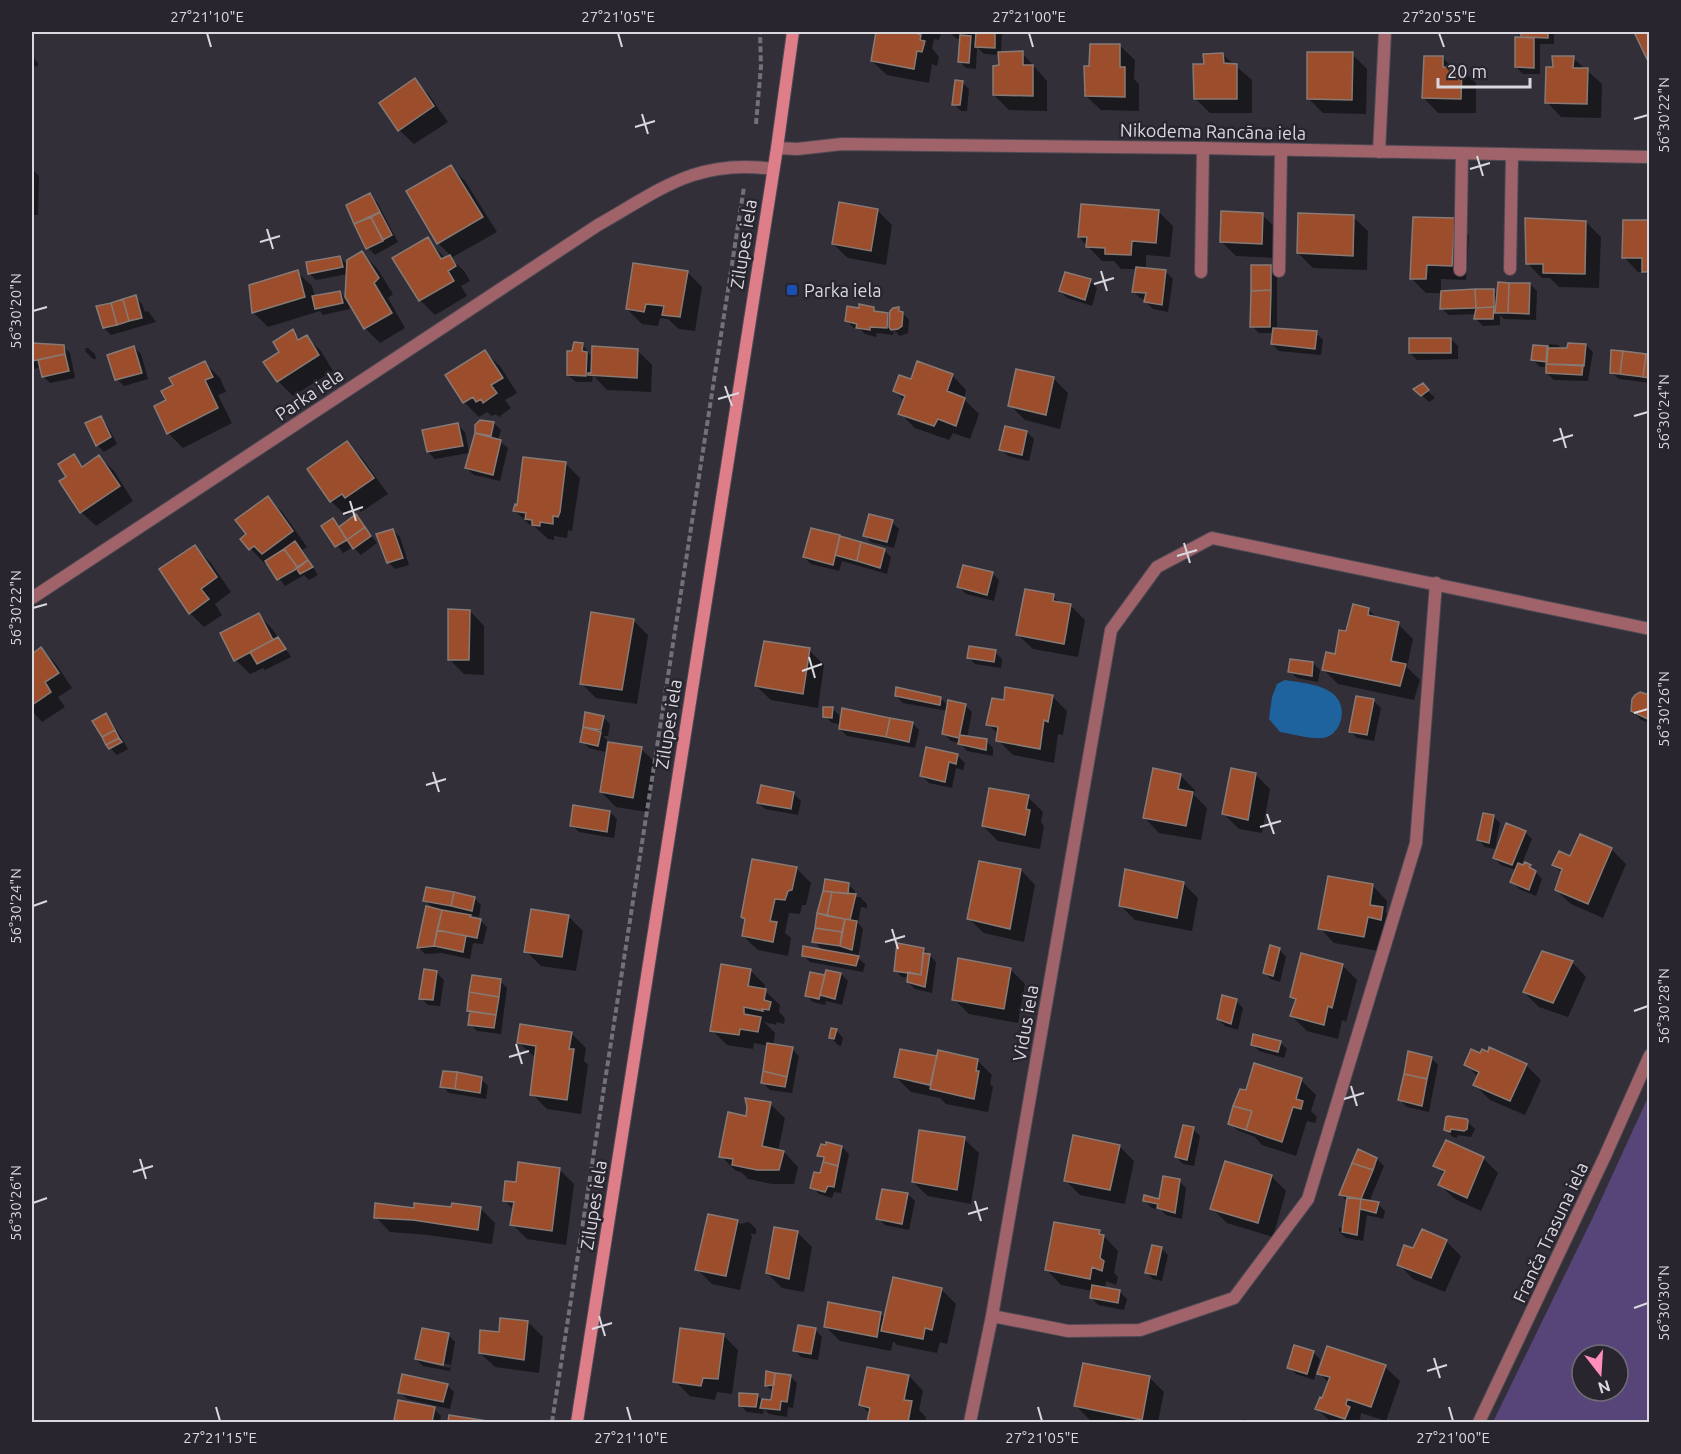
<svg xmlns="http://www.w3.org/2000/svg" width="1681" height="1454" viewBox="0 0 1681 1454" font-family="Ubuntu,sans-serif">
<style>
.green{fill:#57457a;fill-rule:evenodd}
.water{fill:#1e639d}
.shadow{fill:#0007;fill-rule:evenodd}
.building{fill:#9c4d2c;stroke:#877a75;stroke-width:1.5}
.lines{fill:none;stroke-linecap:round;stroke-linejoin:round}
.service-casing{stroke:#4d4a54;stroke-width:14}
.minor-casing{stroke:#4d4a54;stroke-width:14}
.secondary-casing{stroke:#4d4a54;stroke-width:14}
.path{stroke:#737079;stroke-width:4;stroke-dasharray:6 3;stroke-linecap:butt}
.service{stroke:#a06369;stroke-width:12}
.minor{stroke:#a06369;stroke-width:12}
.secondary{stroke:#de7e89;stroke-width:12}
.ticks{fill:none;stroke:#dad8df;stroke-width:2}
.transit-dot{fill:#1a4fb4;stroke:#28252f;stroke-width:2}
.labels{text-anchor:middle;dominant-baseline:central;stroke-width:5;stroke-linejoin:round;paint-order:stroke}
.street-label{font-size:18px;fill:#dad8df;stroke:#28252f}
.poi-label{font-size:18px;fill:#dad8df;stroke:#28252f;text-anchor:start}
.neatline{fill:none;stroke:#dad8df;stroke-width:2}
.ticks-label{font-size:15px;text-anchor:middle;fill:#dad8df}
</style>
<rect width="100%" height="100%" fill="#322f39"/>
<path class="green" d="M 1649,1095 L 1649,1422 L 1493,1422 L 1594,1215 ZM 1582,1355 L 1618,1355 L 1618,1391 L 1582,1391 Z"/>
<path class="water" d="M 1285,680 C 1301,683 1327,684 1337,698 C 1348,712 1339,737 1322,738 C 1309,739 1293,734 1280,732 L 1269,719 L 1272,697 L 1277,684 Z"/>
<path class="shadow" d="M 75,32 L 92,32 L 91,34 Z
M 878,32 L 938,32 L 941,34 L 939,40 L 934,39 L 932,48 L 939,57 L 937,66 L 932,64 L 929,83 L 887,75 L 872,61 Z
M 949,32 L 1002,32 L 1001,53 L 1022,53 L 1047,81 L 1047,111 L 1009,110 L 994,95 L 1001,67 L 1000,55 L 984,54 L 977,47 L 976,69 L 966,68 L 959,61 L 961,39 L 957,39 Z
M 1523,32 L 1554,32 L 1554,44 L 1540,44 L 1540,74 L 1523,74 L 1516,67 Z
M 1120,46 L 1135,60 L 1134,79 L 1139,84 L 1139,111 L 1101,110 L 1086,96 L 1091,67 Z
M 1352,54 L 1367,69 L 1366,114 L 1323,113 L 1308,98 Z
M 1223,55 L 1252,80 L 1252,113 L 1210,113 L 1195,98 L 1205,65 Z
M 32,56 L 38,63 L 38,66 L 32,67 Z
M 1442,57 L 1453,68 L 1461,69 L 1476,83 L 1476,113 L 1438,113 L 1424,98 Z
M 1573,58 L 1602,84 L 1601,118 L 1561,117 L 1547,102 L 1554,69 Z
M 415,80 L 429,95 L 448,122 L 414,144 L 399,130 Z
M 962,82 L 969,89 L 967,111 L 961,111 L 954,104 Z
M 451,167 L 465,181 L 497,232 L 451,258 L 464,271 L 470,281 L 461,286 L 467,296 L 435,315 L 420,300 L 427,239 L 445,258 L 451,256 L 438,243 Z
M 32,169 L 39,176 L 38,215 L 32,215 Z
M 370,195 L 377,202 L 398,242 L 375,255 L 368,248 L 348,205 Z
M 877,210 L 892,225 L 886,265 L 848,258 L 833,244 Z
M 1158,211 L 1173,226 L 1170,257 L 1146,255 L 1146,269 L 1166,272 L 1173,279 L 1168,312 L 1153,309 L 1146,302 L 1146,299 L 1140,298 L 1133,291 L 1137,269 L 1121,269 L 1114,261 L 1102,261 L 1079,237 Z
M 1262,215 L 1277,229 L 1276,258 L 1236,256 L 1221,241 Z
M 1353,217 L 1368,231 L 1367,270 L 1313,268 L 1298,253 Z
M 1454,220 L 1469,235 L 1466,280 L 1441,279 L 1441,293 L 1494,291 L 1498,295 L 1530,284 L 1537,291 L 1536,320 L 1504,319 L 1500,315 L 1500,325 L 1483,326 L 1476,319 L 1477,314 L 1449,315 L 1442,309 L 1442,293 L 1426,293 L 1412,279 Z
M 1586,222 L 1601,237 L 1599,288 L 1559,287 L 1550,278 L 1542,278 L 1527,263 Z
M 1650,222 L 1650,277 L 1644,272 L 1638,272 L 1624,257 Z
M 362,253 L 377,268 L 393,294 L 388,298 L 405,328 L 380,343 L 365,328 L 347,300 L 350,309 L 323,315 L 320,311 L 268,327 L 254,313 L 250,286 L 297,272 L 312,286 L 315,297 L 340,292 L 346,299 L 348,274 L 316,280 L 309,273 L 340,257 L 348,266 Z
M 1270,267 L 1277,274 L 1277,329 L 1316,333 L 1323,340 L 1321,355 L 1279,351 L 1272,344 L 1274,333 L 1259,333 L 1252,326 Z
M 687,272 L 702,287 L 695,331 L 679,329 L 668,319 L 660,318 L 658,326 L 642,324 L 627,309 Z
M 1090,281 L 1097,288 L 1092,306 L 1067,298 L 1060,291 Z
M 135,297 L 142,304 L 145,312 L 148,311 L 156,322 L 111,335 L 104,328 Z
M 873,308 L 878,313 L 887,314 L 891,318 L 899,309 L 909,320 L 908,333 L 900,336 L 894,330 L 893,335 L 877,333 L 876,337 L 865,334 L 860,329 L 854,328 L 847,321 L 861,310 Z
M 32,319 L 32,344 L 63,346 L 70,353 L 75,378 L 50,383 L 43,376 L 41,367 L 34,369 L 32,366 Z
M 292,331 L 301,340 L 306,337 L 321,351 L 333,371 L 293,396 L 278,381 L 265,362 L 281,352 Z
M 1451,339 L 1458,346 L 1458,359 L 1417,360 L 1410,353 Z
M 582,344 L 593,359 L 637,350 L 652,365 L 651,392 L 607,390 L 593,375 L 592,382 L 576,382 L 568,375 L 574,353 Z
M 1549,344 L 1558,345 L 1562,349 L 1586,345 L 1593,352 L 1588,381 L 1554,380 L 1547,373 L 1548,367 L 1540,367 L 1533,360 L 1534,347 L 1549,347 Z
M 134,347 L 141,354 L 148,379 L 124,386 L 117,379 Z
M 85,348 L 88,348 L 95,354 L 96,359 L 93,359 L 86,352 Z
M 485,352 L 500,366 L 517,393 L 505,400 L 511,408 L 499,417 L 496,414 L 492,416 L 487,412 L 479,417 L 464,402 Z
M 1650,355 L 1650,383 L 1619,379 L 1611,372 Z
M 205,363 L 220,378 L 226,392 L 218,395 L 232,423 L 183,448 L 168,433 L 168,401 Z
M 952,375 L 966,390 L 964,399 L 979,414 L 970,439 L 953,433 L 949,440 L 915,428 L 900,413 L 905,401 L 894,390 L 912,381 Z
M 1053,378 L 1068,393 L 1060,429 L 1025,420 L 1010,405 Z
M 1422,385 L 1435,398 L 1429,402 L 1415,389 Z
M 100,418 L 107,425 L 117,444 L 104,452 L 97,445 Z
M 494,423 L 501,430 L 498,440 L 508,448 L 500,481 L 474,475 L 466,468 L 477,426 Z
M 458,425 L 465,432 L 469,453 L 435,459 L 428,452 Z
M 1027,432 L 1034,439 L 1029,461 L 1008,456 L 1001,449 Z
M 347,443 L 362,458 L 388,494 L 361,512 L 357,508 L 346,516 L 331,501 Z
M 74,456 L 85,467 L 99,457 L 114,471 L 133,501 L 96,526 L 81,512 L 68,478 Z
M 566,464 L 580,478 L 572,531 L 568,530 L 567,538 L 554,536 L 554,540 L 548,539 L 534,526 L 530,525 L 515,511 Z
M 268,498 L 283,513 L 307,547 L 302,550 L 318,575 L 309,580 L 304,575 L 285,586 L 267,562 L 265,564 L 242,539 L 249,535 Z
M 332,520 L 340,527 L 362,523 L 377,543 L 361,555 L 353,547 L 343,553 L 323,526 Z
M 892,522 L 899,529 L 894,548 L 871,542 L 864,535 Z
M 393,530 L 400,537 L 409,565 L 395,569 L 388,562 Z
M 812,530 L 884,550 L 891,557 L 887,574 L 842,561 L 839,571 L 811,564 L 804,557 Z
M 195,547 L 210,562 L 231,592 L 215,604 L 222,615 L 204,627 L 190,613 Z
M 992,573 L 999,580 L 994,601 L 966,594 L 959,587 Z
M 1053,596 L 1061,604 L 1070,605 L 1085,620 L 1078,657 L 1033,649 L 1018,635 Z
M 1368,609 L 1378,619 L 1398,624 L 1413,639 L 1407,667 L 1420,680 L 1414,700 L 1338,684 L 1323,669 L 1336,655 L 1347,633 Z
M 470,611 L 484,626 L 484,675 L 464,674 L 449,659 Z
M 259,615 L 273,630 L 291,657 L 265,670 L 263,668 L 250,674 L 236,660 Z
M 633,620 L 648,635 L 637,704 L 596,698 L 581,683 Z
M 41,649 L 56,664 L 72,688 L 58,697 L 65,707 L 42,722 L 32,711 L 32,656 Z
M 809,650 L 824,665 L 818,708 L 771,700 L 756,686 Z
M 995,652 L 1002,659 L 1001,668 L 975,664 L 968,657 Z
M 1313,663 L 1320,670 L 1318,682 L 1297,678 L 1290,671 Z
M 896,696 L 941,698 L 949,707 L 965,705 L 972,712 L 967,738 L 986,741 L 993,748 L 993,756 L 967,751 L 960,743 L 951,741 L 944,734 L 948,711 L 903,703 Z
M 1052,696 L 1067,711 L 1063,735 L 1058,734 L 1054,763 L 1013,755 L 998,740 L 999,735 L 988,724 L 1005,702 Z
M 1650,696 L 1650,723 L 1641,720 L 1634,712 Z
M 1374,701 L 1381,708 L 1374,741 L 1357,738 L 1350,731 Z
M 832,708 L 839,715 L 839,724 L 832,723 L 825,716 Z
M 587,713 L 603,717 L 610,724 L 608,736 L 603,736 L 607,740 L 605,752 L 589,748 L 582,741 Z
M 105,715 L 112,722 L 128,749 L 117,755 L 110,748 Z
M 912,723 L 919,730 L 915,748 L 847,736 L 840,729 Z
M 641,749 L 656,763 L 647,812 L 616,807 L 601,792 Z
M 958,756 L 965,763 L 963,770 L 956,768 L 952,788 L 929,783 L 922,776 Z
M 1255,774 L 1270,789 L 1262,833 L 1239,829 L 1224,814 Z
M 1180,775 L 1195,790 L 1194,795 L 1207,808 L 1201,840 L 1159,833 L 1145,818 Z
M 794,794 L 801,801 L 798,815 L 765,809 L 758,802 Z
M 1028,797 L 1043,812 L 1041,822 L 1044,826 L 1040,849 L 998,841 L 983,826 Z
M 610,812 L 617,819 L 614,838 L 579,832 L 572,825 Z
M 1493,816 L 1500,823 L 1495,849 L 1485,847 L 1479,840 Z
M 1525,832 L 1532,839 L 1521,866 L 1530,866 L 1542,879 L 1536,896 L 1519,889 L 1512,882 L 1516,870 L 1501,865 L 1494,858 Z
M 1611,849 L 1626,864 L 1603,918 L 1571,904 L 1556,890 L 1562,873 L 1554,865 L 1571,858 Z
M 796,868 L 811,883 L 806,905 L 802,905 L 800,914 L 789,913 L 785,933 L 791,938 L 788,956 L 758,950 L 743,936 L 746,920 L 742,917 Z
M 1021,870 L 1035,885 L 1024,942 L 984,933 L 969,919 Z
M 1183,883 L 1198,898 L 1192,931 L 1135,920 L 1120,905 Z
M 848,884 L 855,891 L 855,897 L 860,897 L 867,904 L 867,908 L 861,907 L 858,923 L 863,929 L 858,958 L 865,964 L 863,972 L 810,962 L 803,955 L 823,951 L 814,941 Z
M 1373,886 L 1387,901 L 1386,912 L 1397,923 L 1396,934 L 1383,931 L 1379,951 L 1334,943 L 1320,928 Z
M 474,898 L 481,905 L 479,917 L 469,915 L 473,919 L 480,920 L 487,927 L 483,944 L 473,943 L 470,959 L 442,953 L 425,954 L 418,947 L 434,910 L 425,900 Z
M 568,916 L 583,931 L 576,971 L 541,966 L 526,951 Z
M 924,949 L 936,962 L 932,993 L 915,989 L 908,982 L 909,978 L 902,977 L 895,970 Z
M 1279,949 L 1286,957 L 1280,982 L 1271,979 L 1264,972 Z
M 1572,962 L 1586,977 L 1568,1017 L 1539,1007 L 1524,992 Z
M 1342,965 L 1357,980 L 1346,1022 L 1342,1020 L 1338,1039 L 1307,1031 L 1292,1016 L 1296,1001 L 1292,997 Z
M 750,970 L 765,985 L 764,990 L 780,1005 L 779,1012 L 785,1018 L 784,1024 L 776,1022 L 777,1025 L 764,1022 L 775,1033 L 773,1045 L 792,1049 L 799,1056 L 792,1093 L 770,1090 L 763,1083 L 769,1046 L 754,1043 L 753,1049 L 727,1045 L 712,1030 Z
M 1011,970 L 1025,984 L 1018,1023 L 969,1014 L 954,999 Z
M 437,973 L 444,980 L 440,1006 L 428,1005 L 421,998 Z
M 841,974 L 848,981 L 842,1005 L 826,1001 L 825,1005 L 813,1002 L 806,995 Z
M 500,981 L 507,988 L 501,1034 L 477,1031 L 470,1024 L 471,1013 L 468,1010 Z
M 1236,1001 L 1243,1008 L 1238,1030 L 1225,1026 L 1218,1019 Z
M 836,1030 L 843,1038 L 841,1046 L 838,1045 L 831,1038 Z
M 571,1033 L 586,1048 L 584,1061 L 588,1065 L 581,1114 L 547,1109 L 532,1094 L 536,1058 L 519,1043 Z
M 1280,1042 L 1287,1049 L 1284,1058 L 1259,1051 L 1252,1044 Z
M 1490,1050 L 1526,1065 L 1541,1080 L 1525,1115 L 1490,1100 L 1475,1085 L 1478,1077 L 1466,1064 L 1481,1055 L 1488,1054 Z
M 938,1058 L 977,1060 L 992,1075 L 990,1084 L 993,1087 L 988,1112 L 946,1104 L 940,1098 L 911,1092 L 896,1077 ZM 911,1079 L 938,1085 L 937,1088 L 911,1082 Z
M 1431,1058 L 1438,1065 L 1429,1112 L 1407,1107 L 1400,1100 Z
M 481,1079 L 488,1086 L 486,1099 L 449,1093 L 442,1086 Z
M 1301,1080 L 1316,1095 L 1311,1111 L 1317,1117 L 1315,1123 L 1307,1121 L 1296,1156 L 1262,1145 L 1255,1137 L 1237,1130 L 1230,1123 L 1247,1092 Z
M 770,1104 L 785,1118 L 778,1151 L 784,1152 L 798,1167 L 794,1184 L 772,1184 L 748,1179 L 741,1172 L 736,1171 L 721,1156 L 747,1118 Z
M 1466,1120 L 1475,1129 L 1471,1137 L 1457,1135 L 1457,1138 L 1453,1137 L 1446,1130 Z
M 1193,1129 L 1200,1136 L 1194,1166 L 1183,1164 L 1176,1157 Z
M 964,1139 L 979,1153 L 971,1204 L 928,1196 L 913,1182 Z
M 1119,1146 L 1134,1161 L 1125,1204 L 1080,1195 L 1066,1181 Z
M 842,1147 L 849,1154 L 841,1193 L 834,1192 L 832,1198 L 819,1194 L 812,1187 L 821,1174 L 824,1161 L 819,1155 Z
M 1483,1158 L 1498,1173 L 1481,1211 L 1455,1199 L 1440,1185 L 1445,1175 L 1435,1165 Z
M 1377,1159 L 1384,1166 L 1369,1202 L 1378,1204 L 1385,1211 L 1383,1219 L 1367,1215 L 1363,1241 L 1346,1238 L 1339,1231 L 1339,1228 L 1344,1228 L 1348,1202 L 1341,1195 Z
M 1226,1163 L 1272,1177 L 1286,1191 L 1273,1237 L 1227,1223 L 1212,1208 Z
M 560,1170 L 574,1184 L 566,1245 L 527,1239 L 512,1224 L 514,1210 L 505,1201 L 517,1183 Z
M 1179,1181 L 1186,1188 L 1182,1219 L 1166,1215 L 1161,1210 L 1152,1208 L 1145,1201 L 1160,1201 Z
M 908,1194 L 915,1201 L 909,1230 L 885,1225 L 878,1218 Z
M 480,1208 L 495,1223 L 492,1244 L 428,1235 L 390,1232 L 376,1217 L 416,1209 Z
M 737,1221 L 740,1224 L 749,1222 L 756,1229 L 756,1234 L 750,1234 L 752,1236 L 740,1290 L 712,1284 L 697,1269 Z
M 1099,1231 L 1118,1251 L 1114,1273 L 1118,1277 L 1116,1285 L 1106,1281 L 1105,1289 L 1120,1292 L 1127,1299 L 1124,1310 L 1098,1305 L 1091,1297 L 1092,1291 L 1061,1285 L 1047,1270 Z
M 797,1232 L 812,1247 L 804,1292 L 782,1288 L 767,1273 Z
M 1446,1241 L 1461,1256 L 1445,1292 L 1413,1279 L 1399,1264 L 1413,1250 Z
M 1161,1248 L 1168,1255 L 1162,1281 L 1153,1279 L 1146,1272 Z
M 941,1289 L 956,1304 L 947,1344 L 940,1342 L 937,1353 L 897,1345 L 893,1341 L 891,1351 L 840,1341 L 825,1326 L 881,1314 L 885,1318 Z
M 528,1322 L 543,1337 L 539,1373 L 495,1367 L 480,1353 L 500,1334 Z
M 815,1330 L 822,1337 L 818,1360 L 801,1357 L 794,1350 Z
M 448,1335 L 455,1342 L 450,1371 L 423,1366 L 416,1359 ZM 423,1359 L 451,1365 L 450,1368 L 423,1362 Z
M 723,1335 L 738,1350 L 732,1394 L 717,1392 L 715,1400 L 690,1396 L 675,1381 Z
M 1313,1352 L 1320,1359 L 1314,1380 L 1296,1374 L 1289,1367 Z
M 1385,1367 L 1400,1381 L 1386,1421 L 1361,1413 L 1360,1419 L 1363,1422 L 1331,1422 L 1317,1409 L 1329,1383 L 1319,1373 Z
M 790,1376 L 797,1383 L 793,1408 L 788,1407 L 787,1417 L 769,1414 L 764,1409 L 763,1414 L 747,1412 L 740,1405 L 741,1395 L 758,1396 L 762,1400 L 772,1402 L 774,1393 L 766,1385 Z
M 909,1376 L 923,1391 L 919,1410 L 926,1417 L 925,1422 L 868,1422 L 870,1414 L 861,1405 Z
M 1149,1377 L 1164,1392 L 1158,1422 L 1100,1422 L 1091,1421 L 1076,1406 Z
M 447,1385 L 454,1392 L 450,1409 L 407,1399 L 400,1392 Z
M 434,1409 L 441,1416 L 440,1422 L 398,1422 L 395,1420 Z
M 1242,1419 L 1251,1422 L 1241,1422 Z"/>
<path class="building" d="M 876,32 L 918,32 L 918,34 L 921,35 L 920,40 L 925,41 L 922,52 L 917,51 L 914,69 L 871,61 Z
M 976,32 L 995,32 L 995,48 L 975,47 Z
M 1521,32 L 1548,32 L 1548,38 L 1521,37 Z
M 1634,32 L 1650,32 L 1650,58 L 1647,59 Z
M 960,35 L 971,36 L 969,63 L 958,62 Z
M 1515,37 L 1534,38 L 1534,68 L 1515,67 Z
M 1090,44 L 1120,44 L 1120,67 L 1125,67 L 1125,97 L 1085,96 L 1084,66 L 1089,66 Z
M 1023,51 L 1023,65 L 1033,65 L 1033,96 L 993,95 L 993,66 L 999,65 L 998,52 Z
M 1307,52 L 1353,52 L 1352,100 L 1307,99 Z
M 1223,53 L 1224,63 L 1237,64 L 1237,99 L 1194,99 L 1193,64 L 1204,64 L 1203,54 Z
M 1424,56 L 1443,56 L 1443,67 L 1462,67 L 1461,99 L 1422,98 Z
M 1552,56 L 1574,56 L 1573,68 L 1588,68 L 1587,104 L 1545,103 L 1546,67 L 1553,67 Z
M 415,78 L 434,106 L 398,131 L 379,103 Z
M 955,80 L 963,81 L 960,105 L 952,105 Z
M 451,165 L 483,217 L 437,244 L 406,191 Z
M 370,193 L 380,212 L 354,224 L 346,205 Z
M 839,202 L 878,209 L 871,251 L 832,244 Z
M 1081,204 L 1159,210 L 1156,243 L 1132,241 L 1131,255 L 1105,254 L 1105,248 L 1086,247 L 1087,237 L 1078,237 Z
M 1221,211 L 1263,213 L 1262,244 L 1220,242 Z
M 380,212 L 392,235 L 383,240 L 371,217 Z
M 1298,213 L 1354,215 L 1353,256 L 1297,253 Z
M 371,217 L 383,241 L 366,249 L 354,224 Z
M 1413,217 L 1455,218 L 1452,266 L 1427,265 L 1426,279 L 1410,279 Z
M 1525,218 L 1586,221 L 1585,274 L 1543,273 L 1543,264 L 1526,264 Z
M 1623,220 L 1650,220 L 1650,272 L 1642,272 L 1642,258 L 1622,258 Z
M 428,237 L 441,259 L 450,255 L 456,266 L 448,271 L 454,281 L 419,301 L 392,258 Z
M 362,251 L 379,278 L 374,283 L 392,313 L 364,329 L 345,297 L 347,260 Z
M 340,256 L 343,267 L 308,274 L 306,262 Z
M 633,263 L 688,271 L 680,317 L 662,315 L 664,306 L 646,304 L 644,312 L 626,309 Z
M 1251,265 L 1271,265 L 1271,290 L 1251,291 Z
M 1136,267 L 1166,270 L 1162,305 L 1144,302 L 1146,293 L 1132,292 Z
M 298,270 L 305,297 L 252,313 L 249,285 Z
M 1065,272 L 1091,279 L 1085,300 L 1059,291 Z
M 1498,282 L 1509,283 L 1508,313 L 1495,313 Z
M 1509,283 L 1530,283 L 1529,314 L 1508,313 Z
M 1475,289 L 1476,308 L 1440,309 L 1441,291 Z
M 1475,289 L 1494,289 L 1494,307 L 1476,308 Z
M 1271,290 L 1270,327 L 1250,327 L 1251,291 Z
M 340,291 L 343,303 L 315,309 L 312,296 Z
M 136,295 L 142,318 L 129,321 L 123,299 Z
M 123,299 L 129,321 L 117,325 L 111,303 Z
M 111,303 L 117,325 L 103,328 L 96,306 Z
M 859,304 L 874,307 L 874,311 L 888,313 L 887,328 L 870,327 L 870,330 L 856,328 L 857,324 L 845,321 L 847,306 L 859,308 Z
M 899,307 L 899,311 L 903,312 L 902,326 L 898,329 L 891,330 L 889,327 L 890,311 L 893,308 Z
M 1494,307 L 1493,319 L 1474,319 L 1476,308 Z
M 1273,328 L 1317,331 L 1315,349 L 1271,344 Z
M 293,329 L 298,340 L 307,335 L 319,355 L 277,382 L 263,362 L 279,352 L 273,342 Z
M 1409,338 L 1451,338 L 1451,353 L 1409,353 Z
M 574,342 L 583,343 L 582,351 L 587,352 L 586,376 L 567,375 L 567,351 L 572,351 Z
M 32,343 L 64,345 L 65,354 L 32,361 Z
M 1568,343 L 1586,344 L 1584,366 L 1546,364 L 1547,348 L 1567,348 Z
M 1533,345 L 1548,346 L 1547,362 L 1531,360 Z
M 134,346 L 142,373 L 115,380 L 107,355 Z
M 592,346 L 638,349 L 637,378 L 588,375 L 588,373 L 591,373 Z
M 485,350 L 503,378 L 491,385 L 497,393 L 483,403 L 481,399 L 476,402 L 473,397 L 463,403 L 445,375 Z
M 1611,350 L 1623,351 L 1620,374 L 1610,373 Z
M 1623,351 L 1646,354 L 1643,377 L 1620,374 Z
M 65,354 L 69,371 L 42,377 L 38,360 Z
M 1646,354 L 1650,354 L 1650,378 L 1643,377 Z
M 205,361 L 213,377 L 205,380 L 218,408 L 167,434 L 154,406 L 166,400 L 161,391 L 173,385 L 169,378 Z
M 917,361 L 953,374 L 947,391 L 965,398 L 956,426 L 938,419 L 934,426 L 898,414 L 905,396 L 893,391 L 899,375 L 911,379 Z
M 1546,364 L 1583,365 L 1582,375 L 1546,373 Z
M 1016,369 L 1054,377 L 1046,415 L 1008,406 Z
M 1423,383 L 1429,390 L 1421,396 L 1413,389 Z
M 101,416 L 111,437 L 96,446 L 85,423 Z
M 480,420 L 494,422 L 491,436 L 475,433 L 475,425 Z
M 458,423 L 463,446 L 427,452 L 422,430 Z
M 1005,426 L 1027,431 L 1022,455 L 999,450 Z
M 475,433 L 501,440 L 493,475 L 465,468 Z
M 347,441 L 374,478 L 345,498 L 342,494 L 330,502 L 307,469 Z
M 74,454 L 82,467 L 99,455 L 120,486 L 80,513 L 59,481 L 66,477 L 58,464 Z
M 523,457 L 566,462 L 560,512 L 558,517 L 553,516 L 553,524 L 540,522 L 540,526 L 532,525 L 532,520 L 525,519 L 526,513 L 513,511 L 515,504 L 517,505 Z
M 268,496 L 293,531 L 262,554 L 254,546 L 249,550 L 240,539 L 246,534 L 235,520 Z
M 356,514 L 365,527 L 347,540 L 339,527 Z
M 869,514 L 893,520 L 887,542 L 863,536 Z
M 333,518 L 347,540 L 335,547 L 321,526 Z
M 365,527 L 371,536 L 353,549 L 347,540 Z
M 811,528 L 840,535 L 833,565 L 803,557 Z
M 393,529 L 403,558 L 387,563 L 376,534 Z
M 840,536 L 861,542 L 857,561 L 835,555 Z
M 295,541 L 308,560 L 298,568 L 284,549 Z
M 861,542 L 885,549 L 880,568 L 857,561 Z
M 195,545 L 217,577 L 201,589 L 209,599 L 189,614 L 159,569 Z
M 284,549 L 298,568 L 277,580 L 265,561 Z
M 308,560 L 313,567 L 300,574 L 296,568 Z
M 963,565 L 993,572 L 987,595 L 957,587 Z
M 1025,589 L 1054,594 L 1053,601 L 1071,604 L 1064,644 L 1016,635 Z
M 1353,604 L 1369,608 L 1368,615 L 1399,622 L 1391,661 L 1406,664 L 1400,686 L 1322,670 L 1326,652 L 1335,654 L 1339,630 L 1346,631 Z
M 448,609 L 470,610 L 469,660 L 448,660 Z
M 591,612 L 634,619 L 622,690 L 580,684 Z
M 259,613 L 273,640 L 234,661 L 220,633 Z
M 278,637 L 286,649 L 257,664 L 250,652 Z
M 764,641 L 810,648 L 803,694 L 755,686 Z
M 969,646 L 996,650 L 994,662 L 967,658 Z
M 41,647 L 59,673 L 45,682 L 51,692 L 32,705 L 32,654 Z
M 1290,659 L 1313,662 L 1312,676 L 1288,672 Z
M 896,687 L 941,697 L 940,705 L 895,696 Z
M 1005,687 L 1053,695 L 1048,722 L 1044,720 L 1040,749 L 996,741 L 998,727 L 986,725 L 992,698 L 1004,700 Z
M 1640,692 L 1650,695 L 1650,720 L 1631,711 L 1632,699 L 1635,695 Z
M 1356,696 L 1374,699 L 1367,735 L 1349,732 Z
M 948,700 L 966,704 L 959,738 L 942,734 Z
M 823,707 L 833,707 L 832,718 L 823,717 Z
M 842,708 L 890,718 L 886,737 L 839,729 Z
M 585,712 L 604,716 L 601,730 L 583,727 Z
M 106,713 L 115,730 L 102,737 L 92,721 Z
M 890,718 L 913,722 L 909,742 L 886,737 Z
M 583,727 L 601,732 L 598,746 L 580,742 Z
M 115,730 L 119,738 L 106,745 L 102,737 Z
M 960,735 L 987,739 L 986,750 L 958,744 Z
M 119,738 L 122,742 L 109,749 L 106,745 Z
M 608,742 L 642,747 L 633,798 L 600,792 Z
M 926,747 L 958,754 L 956,764 L 949,762 L 945,782 L 920,776 Z
M 1153,768 L 1181,774 L 1178,789 L 1193,792 L 1186,826 L 1143,818 Z
M 1231,768 L 1256,773 L 1248,820 L 1222,814 Z
M 761,785 L 794,792 L 791,809 L 757,803 Z
M 989,788 L 1029,795 L 1026,809 L 1030,810 L 1025,835 L 982,826 Z
M 573,805 L 610,811 L 607,832 L 570,826 Z
M 1483,813 L 1494,815 L 1489,843 L 1477,840 Z
M 1506,823 L 1526,831 L 1512,865 L 1493,858 Z
M 1580,834 L 1612,848 L 1588,904 L 1555,890 L 1562,869 L 1552,865 L 1559,851 L 1570,856 Z
M 752,859 L 797,867 L 792,890 L 788,891 L 785,900 L 775,899 L 770,921 L 777,922 L 773,942 L 742,936 L 745,919 L 741,917 Z
M 979,861 L 1021,869 L 1010,929 L 967,919 Z
M 1525,862 L 1531,865 L 1529,867 L 1536,871 L 1529,890 L 1510,882 L 1518,863 L 1523,865 Z
M 1125,869 L 1184,882 L 1177,918 L 1119,906 Z
M 1328,876 L 1373,884 L 1370,905 L 1383,907 L 1381,920 L 1368,917 L 1364,937 L 1318,929 Z
M 825,879 L 849,883 L 848,894 L 823,891 Z
M 426,887 L 454,892 L 451,906 L 423,901 Z
M 823,891 L 832,892 L 827,916 L 817,913 Z
M 454,892 L 475,897 L 472,911 L 451,906 Z
M 832,892 L 856,894 L 850,920 L 827,916 Z
M 426,906 L 442,910 L 434,946 L 417,948 Z
M 531,909 L 569,915 L 562,957 L 524,952 Z
M 442,910 L 471,915 L 470,917 L 481,919 L 477,938 L 437,930 Z
M 817,913 L 845,919 L 842,932 L 815,928 Z
M 845,919 L 857,921 L 852,950 L 840,946 Z
M 815,928 L 842,932 L 840,946 L 812,942 Z
M 437,930 L 466,936 L 463,952 L 434,946 Z
M 897,943 L 924,948 L 921,975 L 894,971 Z
M 1270,945 L 1280,948 L 1273,976 L 1263,973 Z
M 803,946 L 859,956 L 856,966 L 802,956 Z
M 1542,951 L 1573,961 L 1553,1003 L 1523,992 Z
M 923,953 L 930,954 L 925,987 L 907,982 L 908,972 L 921,975 Z
M 1301,953 L 1343,964 L 1332,1008 L 1328,1006 L 1324,1025 L 1290,1016 L 1296,999 L 1290,997 Z
M 958,958 L 1011,968 L 1004,1009 L 952,1000 Z
M 721,964 L 751,969 L 748,986 L 766,989 L 764,1000 L 771,1002 L 769,1010 L 762,1009 L 763,1011 L 744,1007 L 744,1014 L 761,1017 L 758,1032 L 740,1029 L 739,1035 L 710,1031 Z
M 424,969 L 437,971 L 433,1000 L 419,999 Z
M 826,970 L 841,973 L 835,999 L 820,995 Z
M 810,972 L 825,975 L 819,999 L 805,996 Z
M 472,975 L 501,979 L 499,997 L 469,992 Z
M 469,992 L 499,997 L 496,1015 L 467,1011 Z
M 1222,995 L 1237,999 L 1231,1024 L 1217,1019 Z
M 470,1011 L 496,1015 L 494,1028 L 468,1025 Z
M 520,1024 L 572,1032 L 569,1049 L 574,1049 L 567,1100 L 530,1095 L 536,1046 L 517,1043 Z
M 831,1028 L 837,1029 L 834,1039 L 829,1038 Z
M 1253,1034 L 1281,1041 L 1278,1052 L 1251,1045 Z
M 767,1043 L 793,1047 L 787,1077 L 763,1071 Z
M 1489,1047 L 1527,1064 L 1510,1101 L 1473,1085 L 1479,1072 L 1464,1065 L 1471,1049 L 1480,1053 L 1482,1049 L 1488,1052 Z
M 900,1049 L 937,1056 L 930,1085 L 894,1077 Z
M 938,1050 L 978,1059 L 976,1071 L 979,1071 L 974,1099 L 930,1089 Z
M 1408,1051 L 1432,1057 L 1427,1079 L 1404,1074 Z
M 1254,1063 L 1302,1078 L 1296,1099 L 1303,1101 L 1301,1109 L 1293,1107 L 1282,1142 L 1246,1130 L 1252,1111 L 1233,1106 L 1240,1089 L 1246,1090 Z
M 443,1071 L 457,1072 L 455,1089 L 440,1087 Z
M 763,1071 L 787,1077 L 785,1087 L 761,1083 Z
M 457,1072 L 482,1077 L 480,1093 L 455,1089 Z
M 1404,1074 L 1427,1079 L 1422,1106 L 1398,1100 Z
M 745,1098 L 771,1102 L 762,1146 L 784,1151 L 779,1170 L 757,1170 L 732,1165 L 733,1159 L 719,1157 L 728,1112 L 746,1116 L 747,1107 Z
M 1233,1106 L 1252,1111 L 1246,1130 L 1228,1124 Z
M 1448,1116 L 1467,1119 L 1468,1121 L 1467,1129 L 1464,1131 L 1451,1129 L 1450,1132 L 1444,1130 L 1446,1117 Z
M 1183,1125 L 1194,1127 L 1187,1160 L 1175,1157 Z
M 919,1130 L 965,1137 L 957,1190 L 912,1182 Z
M 1073,1135 L 1120,1145 L 1110,1190 L 1064,1181 Z
M 1446,1140 L 1484,1157 L 1467,1198 L 1438,1185 L 1445,1171 L 1433,1166 Z
M 826,1142 L 842,1146 L 838,1166 L 823,1162 L 824,1157 L 817,1156 L 821,1144 L 826,1145 Z
M 1358,1149 L 1377,1158 L 1373,1170 L 1352,1163 Z
M 1225,1161 L 1272,1175 L 1258,1223 L 1210,1209 Z
M 518,1162 L 560,1168 L 552,1231 L 510,1225 L 514,1202 L 503,1201 L 505,1181 L 516,1182 Z
M 823,1162 L 838,1166 L 834,1187 L 828,1186 L 825,1192 L 810,1188 L 814,1172 L 820,1173 Z
M 1352,1163 L 1373,1170 L 1361,1199 L 1339,1195 Z
M 1163,1176 L 1180,1179 L 1175,1213 L 1157,1208 L 1158,1204 L 1143,1201 L 1144,1195 L 1159,1199 Z
M 882,1189 L 908,1193 L 902,1224 L 876,1219 Z
M 1347,1198 L 1361,1199 L 1357,1235 L 1342,1232 Z
M 1361,1199 L 1379,1202 L 1376,1213 L 1360,1209 Z
M 375,1203 L 414,1208 L 414,1203 L 451,1207 L 452,1203 L 481,1207 L 478,1230 L 413,1220 L 374,1218 Z
M 708,1214 L 738,1220 L 726,1276 L 695,1270 Z
M 1054,1222 L 1100,1230 L 1099,1234 L 1104,1235 L 1100,1258 L 1104,1261 L 1102,1271 L 1092,1267 L 1090,1279 L 1045,1270 Z
M 774,1227 L 798,1231 L 789,1279 L 766,1273 Z
M 1422,1229 L 1447,1240 L 1431,1278 L 1397,1265 L 1404,1245 L 1413,1248 Z
M 1152,1245 L 1162,1247 L 1156,1275 L 1145,1273 Z
M 893,1277 L 942,1288 L 932,1330 L 925,1328 L 923,1339 L 881,1331 Z
M 1092,1285 L 1120,1290 L 1118,1303 L 1090,1298 Z
M 828,1302 L 881,1312 L 877,1337 L 824,1327 Z
M 500,1318 L 528,1321 L 524,1360 L 479,1353 L 480,1330 L 499,1332 Z
M 798,1325 L 816,1328 L 811,1354 L 793,1351 Z
M 422,1328 L 449,1333 L 443,1365 L 415,1359 Z
M 680,1328 L 724,1334 L 718,1379 L 703,1378 L 701,1386 L 673,1382 Z
M 1294,1345 L 1314,1351 L 1307,1374 L 1287,1368 Z
M 1327,1346 L 1386,1365 L 1371,1407 L 1347,1399 L 1346,1405 L 1350,1407 L 1345,1419 L 1315,1409 L 1320,1397 L 1322,1398 L 1330,1377 L 1317,1374 Z
M 1083,1363 L 1150,1376 L 1142,1420 L 1074,1406 Z
M 867,1367 L 909,1375 L 904,1400 L 912,1401 L 908,1422 L 867,1422 L 870,1408 L 859,1405 Z
M 766,1371 L 775,1373 L 774,1385 L 765,1386 Z
M 775,1373 L 791,1375 L 787,1402 L 781,1401 L 780,1410 L 760,1408 L 762,1399 L 771,1400 Z
M 402,1374 L 448,1384 L 443,1402 L 398,1393 Z
M 739,1393 L 758,1394 L 756,1407 L 739,1406 Z
M 398,1400 L 435,1407 L 432,1422 L 406,1422 L 394,1420 Z
M 449,1415 L 494,1422 L 448,1422 Z"/>
<g class="lines">
<g class="service-casing">
<path id="service" d="M 1510,269 L 1512,155
M 1460,270 L 1462,154
M 1279,271 L 1281,150
M 1201,272 L 1203,148"/>
</g>
<g class="minor-casing">
<path id="minor" d="M 777,148 L 797,149 L 842,144 L 1203,148 L 1650,157
M 1379,152 L 1385,32
M 32,598 L 598,225 C 660,190 697,158 773,169
M 992,1316 L 1068,1331 L 1140,1330 L 1234,1298 L 1308,1199 L 1416,843 L 1436,583
M 970,1422 L 992,1316 L 1111,630 L 1157,567 L 1212,538 L 1650,629
M 1479,1422 L 1605,1156 L 1650,1055"/>
</g>
<g class="secondary-casing">
<path id="secondary" d="M 577,1422 L 777,148 L 793,32"/>
</g>
<path class="path" d="M 756,124 L 761,66 L 760,32
M 552,1422 L 744,187"/>
<use href="#service" class="service"/>
<use href="#minor" class="minor"/>
<use href="#secondary" class="secondary"/>
</g>
<path class="ticks" d="M 207,33 L 211,47M 618,33 L 622,47M 1029,33 L 1033,47M 1439,33 L 1444,47M 642,114 L 648,134M 1634,119 L 1648,115M 635,127 L 655,121M 1477,156 L 1483,176M 1470,169 L 1490,163M 267,229 L 273,249M 260,242 L 280,236M 1101,271 L 1107,291M 1094,284 L 1114,278M 33,311 L 47,307M 725,386 L 732,406M 718,399 L 739,393M 1634,416 L 1648,412M 1560,428 L 1566,448M 1553,441 L 1573,435M 350,501 L 356,521M 343,514 L 363,507M 1184,543 L 1190,563M 1177,556 L 1197,550M 33,608 L 47,604M 809,657 L 815,678M 802,671 L 822,664M 1634,713 L 1648,709M 433,772 L 439,792M 426,785 L 446,779M 1267,814 L 1274,834M 1260,827 L 1281,821M 33,906 L 47,901M 892,929 L 898,949M 885,942 L 905,936M 1634,1011 L 1648,1006M 516,1044 L 522,1064M 509,1057 L 529,1051M 1351,1086 L 1357,1106M 1344,1099 L 1364,1093M 140,1159 L 146,1179M 133,1172 L 153,1166M 975,1201 L 981,1221M 33,1203 L 47,1198M 968,1214 L 988,1208M 1634,1308 L 1648,1303M 599,1316 L 605,1336M 592,1329 L 612,1323M 1434,1358 L 1440,1378M 1427,1371 L 1447,1365M 216,1407 L 220,1421M 627,1407 L 631,1421M 1038,1407 L 1042,1421M 1449,1407 L 1453,1421"/>
<rect class="transit-dot" x="786" y="284" width="12" height="12" rx="3"/>
<g class="labels">
<g class="street-label">
<text transform="translate(1213 131) rotate(1)">Nikodema Rancāna iela</text>
<text transform="translate(743 244) rotate(-81)">Zilupes iela</text>
<text transform="translate(309 394) rotate(-34)">Parka iela</text>
<text transform="translate(668 724) rotate(-81)">Zilupes iela</text>
<text transform="translate(1025 1023) rotate(-80)">Vidus iela</text>
<text transform="translate(593 1205) rotate(-81)">Zilupes iela</text>
<text transform="translate(1550 1232) rotate(-65)">Franča Trasuna iela</text>
</g>
<g class="poi-label">
<text x="804" y="290">Parka iela</text>
</g>
</g>
<rect width="1681" height="1454" fill="none" stroke="#28252f" stroke-width="66"/>
<g transform="translate(1600 1373) rotate(163)"><circle r="28" fill="#28252f" stroke="#6f6d75" stroke-width="1.5"/>
<path d="M0-4.5L10 22L0 15L-10 22Z" fill="#ff8eba"/>
<text y="-9" font-size="16" font-weight="bold" text-anchor="middle" fill="#dad8df">N</text>
</g>
<path d="M1438 78v9h92v-9" fill="none" stroke="#dad8df" stroke-width="3"/>
<text x="1447" y="78" font-size="18" fill="#dad8df" stroke="#28252f" stroke-width="4.5" paint-order="stroke">20 m</text>
<rect x="33" y="33" width="1615" height="1388" class="neatline"/>
<g class="ticks-label">
<text x="207" y="22">27°21'10"E</text>
<text x="618" y="22">27°21'05"E</text>
<text x="1029" y="22">27°21'00"E</text>
<text x="1439" y="22">27°20'55"E</text>
<text transform="translate(1664 115) rotate(-90)" y="5">56°30'22"N</text>
<text transform="translate(16 311) rotate(-90)" y="5">56°30'20"N</text>
<text transform="translate(1664 412) rotate(-90)" y="5">56°30'24"N</text>
<text transform="translate(16 608) rotate(-90)" y="5">56°30'22"N</text>
<text transform="translate(1664 709) rotate(-90)" y="5">56°30'26"N</text>
<text transform="translate(16 906) rotate(-90)" y="5">56°30'24"N</text>
<text transform="translate(1664 1006) rotate(-90)" y="5">56°30'28"N</text>
<text transform="translate(16 1203) rotate(-90)" y="5">56°30'26"N</text>
<text transform="translate(1664 1303) rotate(-90)" y="5">56°30'30"N</text>
<text x="220" y="1443">27°21'15"E</text>
<text x="631" y="1443">27°21'10"E</text>
<text x="1042" y="1443">27°21'05"E</text>
<text x="1453" y="1443">27°21'00"E</text>
</g>
</svg>
